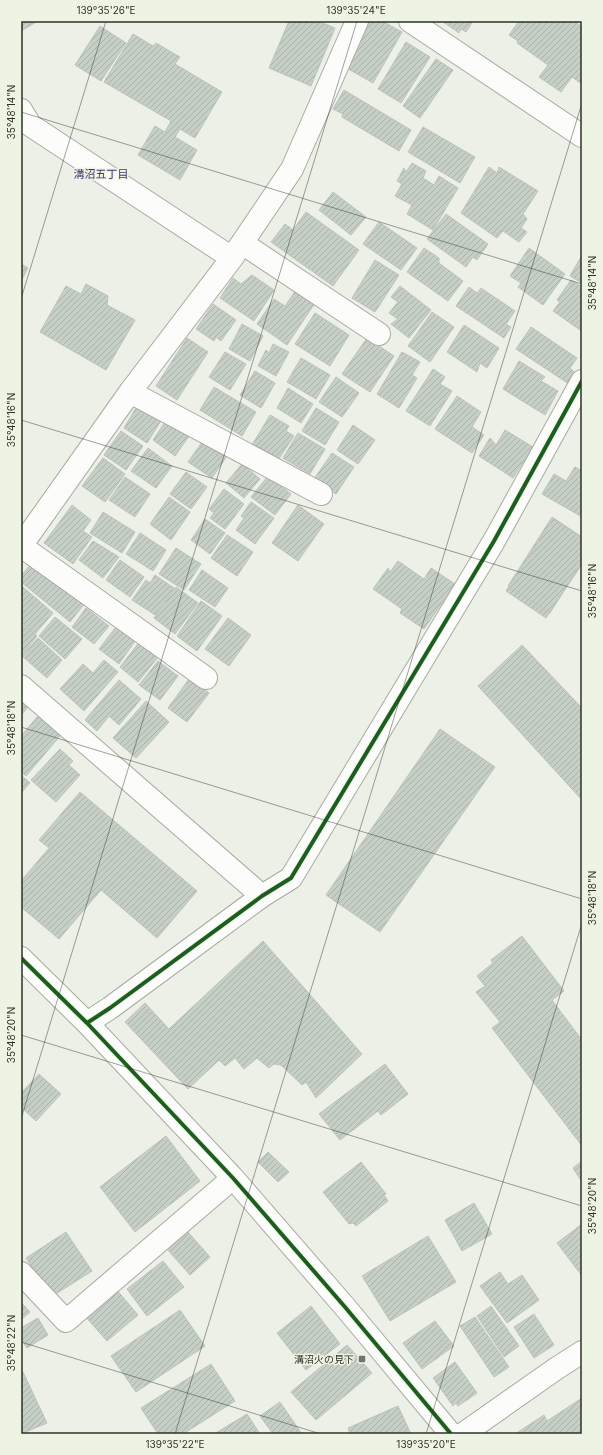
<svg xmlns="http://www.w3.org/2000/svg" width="603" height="1455" viewBox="0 0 603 1455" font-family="Inter,'Noto Sans JP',sans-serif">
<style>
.building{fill:url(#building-hatch);stroke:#bec2bd}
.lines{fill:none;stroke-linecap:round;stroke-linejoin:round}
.minor-casing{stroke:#a8aaa3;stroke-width:24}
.minor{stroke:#fcfdfb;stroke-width:22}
.cycleway-casing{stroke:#eef4e3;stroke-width:6}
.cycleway{stroke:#1b5e20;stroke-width:4}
.ticks{fill:none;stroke:#2e312a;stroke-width:1;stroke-opacity:0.45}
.poi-dot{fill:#71746c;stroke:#eef4e3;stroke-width:1.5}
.labels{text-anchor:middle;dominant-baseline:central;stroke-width:3;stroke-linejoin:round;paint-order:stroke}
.poi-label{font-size:10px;fill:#2e312a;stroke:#eef4e3;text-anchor:end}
.neighbourhood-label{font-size:11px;fill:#403572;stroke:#eef4e3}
.neatline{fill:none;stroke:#2e312a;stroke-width:1.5}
.ticks-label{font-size:10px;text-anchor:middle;fill:#2e312a}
</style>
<defs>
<pattern id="building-hatch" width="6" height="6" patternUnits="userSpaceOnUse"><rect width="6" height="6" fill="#c6cfc6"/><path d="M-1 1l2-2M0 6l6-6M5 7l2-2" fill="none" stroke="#aab2aa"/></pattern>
</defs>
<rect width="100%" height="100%" fill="#edf0e7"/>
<path class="building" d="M 21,21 L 38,21 L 21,31 Z
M 289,21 L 318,21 L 335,28 L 311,86 L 269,68 Z
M 369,21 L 382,21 L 402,32 L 373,83 L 343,66 Z
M 442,21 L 473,21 L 466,32 L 461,29 L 459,33 Z
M 519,21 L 574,21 L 582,27 L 582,84 L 572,77 L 561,92 L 539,77 L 548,65 L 517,43 L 518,41 L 509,35 Z
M 100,26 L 126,43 L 101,81 L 75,65 Z
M 133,34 L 153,46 L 156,43 L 180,57 L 175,64 L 222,92 L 195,138 L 180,129 L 175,137 L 197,150 L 180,180 L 138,155 L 155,126 L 165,132 L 171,121 L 104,82 Z
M 406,42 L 430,57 L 401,103 L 378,89 Z
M 436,59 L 453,70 L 420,118 L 403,106 Z
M 344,90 L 411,130 L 399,151 L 342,117 L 343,114 L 333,109 Z
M 423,127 L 475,157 L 460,183 L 408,152 Z
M 412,163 L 426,171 L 423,178 L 434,185 L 439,176 L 458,188 L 433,230 L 407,214 L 412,205 L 395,196 L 402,184 L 397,181 L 404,168 L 406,172 Z
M 489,167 L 497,173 L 499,167 L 538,191 L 523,214 L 527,219 L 521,228 L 527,232 L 519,242 L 503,231 L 497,238 L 461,213 Z
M 333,192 L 366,217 L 351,235 L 319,210 Z
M 306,212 L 359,250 L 333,286 L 271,242 L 285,224 L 293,230 Z
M 446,214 L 488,244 L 477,260 L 473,257 L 466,267 L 427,239 Z
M 379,222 L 417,248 L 401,270 L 363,244 Z
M 424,248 L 439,258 L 439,263 L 463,281 L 448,301 L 407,272 Z
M 529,248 L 565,274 L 543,305 L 518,287 L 521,283 L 510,276 Z
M 582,255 L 582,283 L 570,276 Z
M 375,260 L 399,275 L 375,312 L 352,298 Z
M 21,264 L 28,268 L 21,281 Z
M 252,275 L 274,290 L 254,321 L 220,298 L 233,278 L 241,284 Z
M 571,280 L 582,287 L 582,328 L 580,330 L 553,311 L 560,302 L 557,300 Z
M 86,284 L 108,296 L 107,305 L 135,320 L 106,370 L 40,332 L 66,286 L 81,294 Z
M 400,286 L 431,310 L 409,338 L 391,324 L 398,319 L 389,313 L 398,302 L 391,297 Z
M 469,287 L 477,293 L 481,288 L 515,311 L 506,324 L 511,327 L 504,338 L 456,306 Z
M 296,290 L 315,303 L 287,345 L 257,324 L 274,299 L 285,306 Z
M 213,304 L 236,320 L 221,341 L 216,337 L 214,341 L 196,329 Z
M 432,312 L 454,327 L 430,362 L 408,346 Z
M 315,313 L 349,335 L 330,366 L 295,344 Z
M 242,324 L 263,336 L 250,361 L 229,349 Z
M 464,325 L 499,348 L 487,368 L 480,363 L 477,372 L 447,352 Z
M 531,327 L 577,358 L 570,368 L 576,374 L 569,384 L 516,349 Z
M 187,338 L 208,352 L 177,400 L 156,386 Z
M 367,338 L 394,356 L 370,392 L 342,374 Z
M 273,344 L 289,352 L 276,376 L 258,366 L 266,350 L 269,353 Z
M 225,352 L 246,364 L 230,390 L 209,377 Z
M 402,352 L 420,362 L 412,375 L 417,378 L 399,408 L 377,394 Z
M 301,358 L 330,375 L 316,399 L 287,382 Z
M 519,361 L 545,377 L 541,381 L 558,391 L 545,415 L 503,389 Z
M 433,369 L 445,377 L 440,384 L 452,391 L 430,426 L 406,411 Z
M 255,371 L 275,383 L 261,408 L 240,395 Z
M 336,377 L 359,393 L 342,417 L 319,402 Z
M 214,387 L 256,412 L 242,436 L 200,410 Z
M 288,388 L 313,404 L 301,423 L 277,408 Z
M 457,396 L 481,412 L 472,427 L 484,435 L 472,453 L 435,429 Z
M 140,401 L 164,416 L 147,443 L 124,428 Z
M 316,408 L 339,422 L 325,445 L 302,431 Z
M 270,415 L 289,426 L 286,431 L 294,436 L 278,460 L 252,445 Z
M 169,416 L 192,432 L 175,456 L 153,440 Z
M 353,425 L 375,440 L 358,464 L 337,450 Z
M 505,430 L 533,447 L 513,478 L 479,456 L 490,438 L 496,445 Z
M 121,431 L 143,446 L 126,470 L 104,455 Z
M 298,433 L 325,449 L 310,474 L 283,458 Z
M 205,438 L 229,453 L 212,478 L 188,462 Z
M 148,448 L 172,466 L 156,488 L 131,471 Z
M 332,453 L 354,467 L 336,494 L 314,479 Z
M 103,458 L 125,474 L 105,502 L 82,486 Z
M 242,464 L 260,479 L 244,498 L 226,483 Z
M 575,467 L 582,471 L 582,517 L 542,494 L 554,474 L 566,481 Z
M 186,472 L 207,487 L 191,509 L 170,494 Z
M 268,476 L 291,494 L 275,515 L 251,497 Z
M 125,477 L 150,494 L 135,517 L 109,500 Z
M 224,489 L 244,504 L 225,529 L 210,518 L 214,513 L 209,509 Z
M 169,497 L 190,512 L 171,540 L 150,524 Z
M 251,502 L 274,518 L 255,544 L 236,530 L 244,518 L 241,516 Z
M 72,505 L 91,520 L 83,531 L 92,537 L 73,564 L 44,543 Z
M 298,505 L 324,524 L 298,561 L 272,543 Z
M 103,512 L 135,532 L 122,553 L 90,533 Z
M 552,517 L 582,537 L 582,562 L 550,613 L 508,586 Z
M 205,519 L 225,533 L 210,554 L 191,540 Z
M 553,519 L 582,538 L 582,564 L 546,618 L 506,591 Z
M 140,533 L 166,550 L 153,571 L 126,554 Z
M 227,535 L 253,552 L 237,576 L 211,558 Z
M 93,541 L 119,557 L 103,578 L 79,560 Z
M 176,548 L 201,564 L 184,590 L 159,574 Z
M 34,560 L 86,602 L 70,622 L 21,582 L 21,576 Z
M 120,560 L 144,577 L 130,597 L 106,580 Z
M 398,561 L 424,579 L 431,568 L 455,584 L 424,629 L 400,613 L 402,609 L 373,589 L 388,568 L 390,572 Z
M 202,570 L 228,588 L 215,607 L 189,590 Z
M 155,575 L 174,588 L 155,615 L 132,600 L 146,580 L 150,583 Z
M 23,587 L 53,613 L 35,634 L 21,621 L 21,589 Z
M 176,587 L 198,603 L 175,634 L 154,618 Z
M 201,601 L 222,616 L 197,651 L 177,636 Z
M 86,608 L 109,626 L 94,644 L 72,627 Z
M 55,617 L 82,639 L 65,659 L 39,636 Z
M 228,618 L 251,635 L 229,666 L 205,649 Z
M 21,623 L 37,636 L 21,656 Z
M 119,623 L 138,637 L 119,664 L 99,649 Z
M 38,638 L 62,660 L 47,678 L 22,656 Z
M 140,641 L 159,656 L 138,682 L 120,667 Z
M 522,645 L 582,708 L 582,800 L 478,686 Z
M 104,660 L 118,672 L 84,711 L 60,689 L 83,664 L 93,673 Z
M 158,661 L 178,676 L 160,700 L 139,685 Z
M 189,679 L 209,693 L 187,722 L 168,708 Z
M 119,680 L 141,699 L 119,725 L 109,716 L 97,731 L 85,720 Z
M 21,694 L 32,703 L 21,715 Z
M 146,701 L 169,722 L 136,758 L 113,738 Z
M 38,716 L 60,736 L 26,776 L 21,772 L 21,736 Z
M 440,729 L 495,767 L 380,932 L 326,895 Z
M 60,749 L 73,761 L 69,765 L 80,775 L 56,802 L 31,780 Z
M 21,775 L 30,783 L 21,793 Z
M 80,792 L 197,891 L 157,938 L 101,890 L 59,939 L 21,907 L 21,881 L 49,848 L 39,840 Z
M 522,936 L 564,991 L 552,1000 L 582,1040 L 582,1146 L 492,1028 L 500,1022 L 476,992 L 485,986 L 477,976 L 493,963 L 491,960 Z
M 263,941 L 362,1054 L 316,1098 L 306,1082 L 302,1085 L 281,1065 L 274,1064 L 269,1068 L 257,1058 L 244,1069 L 235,1058 L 225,1066 L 219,1060 L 188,1089 L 125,1022 L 145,1003 L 169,1029 Z
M 385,1064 L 408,1094 L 381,1115 L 378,1111 L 340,1140 L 319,1114 Z
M 39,1074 L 61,1094 L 36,1121 L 21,1107 L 21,1093 Z
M 166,1136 L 200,1181 L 135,1232 L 100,1187 Z
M 268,1152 L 289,1172 L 278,1182 L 258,1162 Z
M 582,1161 L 582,1178 L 580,1179 L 573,1168 Z
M 361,1162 L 386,1194 L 384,1195 L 388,1201 L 356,1226 L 353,1223 L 349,1224 L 323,1192 Z
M 474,1203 L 492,1234 L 462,1251 L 445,1220 Z
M 582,1224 L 582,1276 L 557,1243 Z
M 187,1231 L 210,1257 L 190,1275 L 167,1249 Z
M 66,1232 L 92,1271 L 51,1297 L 26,1258 Z
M 428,1236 L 456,1282 L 390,1321 L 362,1276 Z
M 163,1261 L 184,1287 L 147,1316 L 127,1289 Z
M 500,1272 L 508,1284 L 522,1275 L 539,1300 L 507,1323 L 480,1286 Z
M 116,1289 L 138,1315 L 107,1341 L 85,1316 Z
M 21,1302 L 30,1312 L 21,1320 Z
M 311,1306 L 340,1344 L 306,1370 L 277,1333 Z
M 491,1306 L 519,1346 L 504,1357 L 477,1316 Z
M 180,1310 L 205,1346 L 136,1392 L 111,1356 Z
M 534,1314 L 554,1345 L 534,1358 L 514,1327 Z
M 475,1317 L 509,1367 L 494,1377 L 460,1326 Z
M 38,1318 L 48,1335 L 27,1348 L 21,1339 L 21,1328 Z
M 435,1321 L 454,1346 L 422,1369 L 403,1343 Z
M 347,1345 L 372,1373 L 316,1420 L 291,1392 Z
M 455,1362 L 477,1393 L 458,1406 L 456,1403 L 453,1406 L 433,1378 Z
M 211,1364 L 235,1401 L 183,1434 L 158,1434 L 141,1408 Z
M 23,1372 L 47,1423 L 21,1434 L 21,1373 Z
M 582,1398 L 582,1434 L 515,1434 L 544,1415 L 547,1421 Z
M 280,1402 L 302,1434 L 273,1434 L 260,1416 Z
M 398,1406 L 411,1434 L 350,1434 L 348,1428 Z
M 247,1414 L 260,1434 L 214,1434 Z"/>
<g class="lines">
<g class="minor-casing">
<path id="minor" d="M 410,21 L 582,136
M 21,110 L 30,125 L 232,258
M 242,243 L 379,334
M 130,392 L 321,494
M 21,546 L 130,392 L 232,258 L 292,169 L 357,21
M 21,546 L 206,678
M 21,686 L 262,896
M 21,958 L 87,1023 L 233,1178 L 345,1307 L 451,1434
M 87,1023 L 110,1008 L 262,896 L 291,878 L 494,541 L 582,381
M 21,1273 L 66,1321 L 233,1178
M 463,1434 L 557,1368 L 582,1352"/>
</g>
<use href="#minor" class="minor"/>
<g class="cycleway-casing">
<path id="cycleway" d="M 21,958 L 87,1023 L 233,1178 L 345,1307 L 451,1434
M 87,1023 L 110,1008 L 262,896 L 291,878 L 494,541 L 582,381"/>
</g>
<use href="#cycleway" class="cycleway"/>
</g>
<path class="ticks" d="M 21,112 L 582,284M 21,299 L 106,21M 21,420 L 582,591M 21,727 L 582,899M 21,1035 L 582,1206M 21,1119 L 357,21M 21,1342 L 321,1434M 175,1434 L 582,103M 426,1434 L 582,923"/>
<rect class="poi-dot" x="358" y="1355" width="8" height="8" rx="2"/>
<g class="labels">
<g class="poi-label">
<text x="354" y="1359">溝沼火の見下</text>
</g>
<g class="neighbourhood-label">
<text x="101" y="174">溝沼五丁目</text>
</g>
</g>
<rect width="603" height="1455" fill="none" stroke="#eef4e3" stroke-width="44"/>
<rect x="22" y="22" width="559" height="1411" class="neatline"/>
<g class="ticks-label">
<text x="106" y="14">139°35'26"E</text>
<text x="356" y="14">139°35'24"E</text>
<text transform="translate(11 112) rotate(-90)" y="4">35°48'14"N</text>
<text transform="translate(592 283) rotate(-90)" y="4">35°48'14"N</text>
<text transform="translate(11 420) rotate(-90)" y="4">35°48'16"N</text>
<text transform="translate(592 591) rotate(-90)" y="4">35°48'16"N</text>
<text transform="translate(11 728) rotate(-90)" y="4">35°48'18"N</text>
<text transform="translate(592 898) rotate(-90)" y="4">35°48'18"N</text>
<text transform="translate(11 1035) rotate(-90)" y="4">35°48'20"N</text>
<text transform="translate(592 1206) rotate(-90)" y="4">35°48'20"N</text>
<text transform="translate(11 1343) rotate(-90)" y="4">35°48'22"N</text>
<text x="175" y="1448">139°35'22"E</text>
<text x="426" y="1448">139°35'20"E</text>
</g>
</svg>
